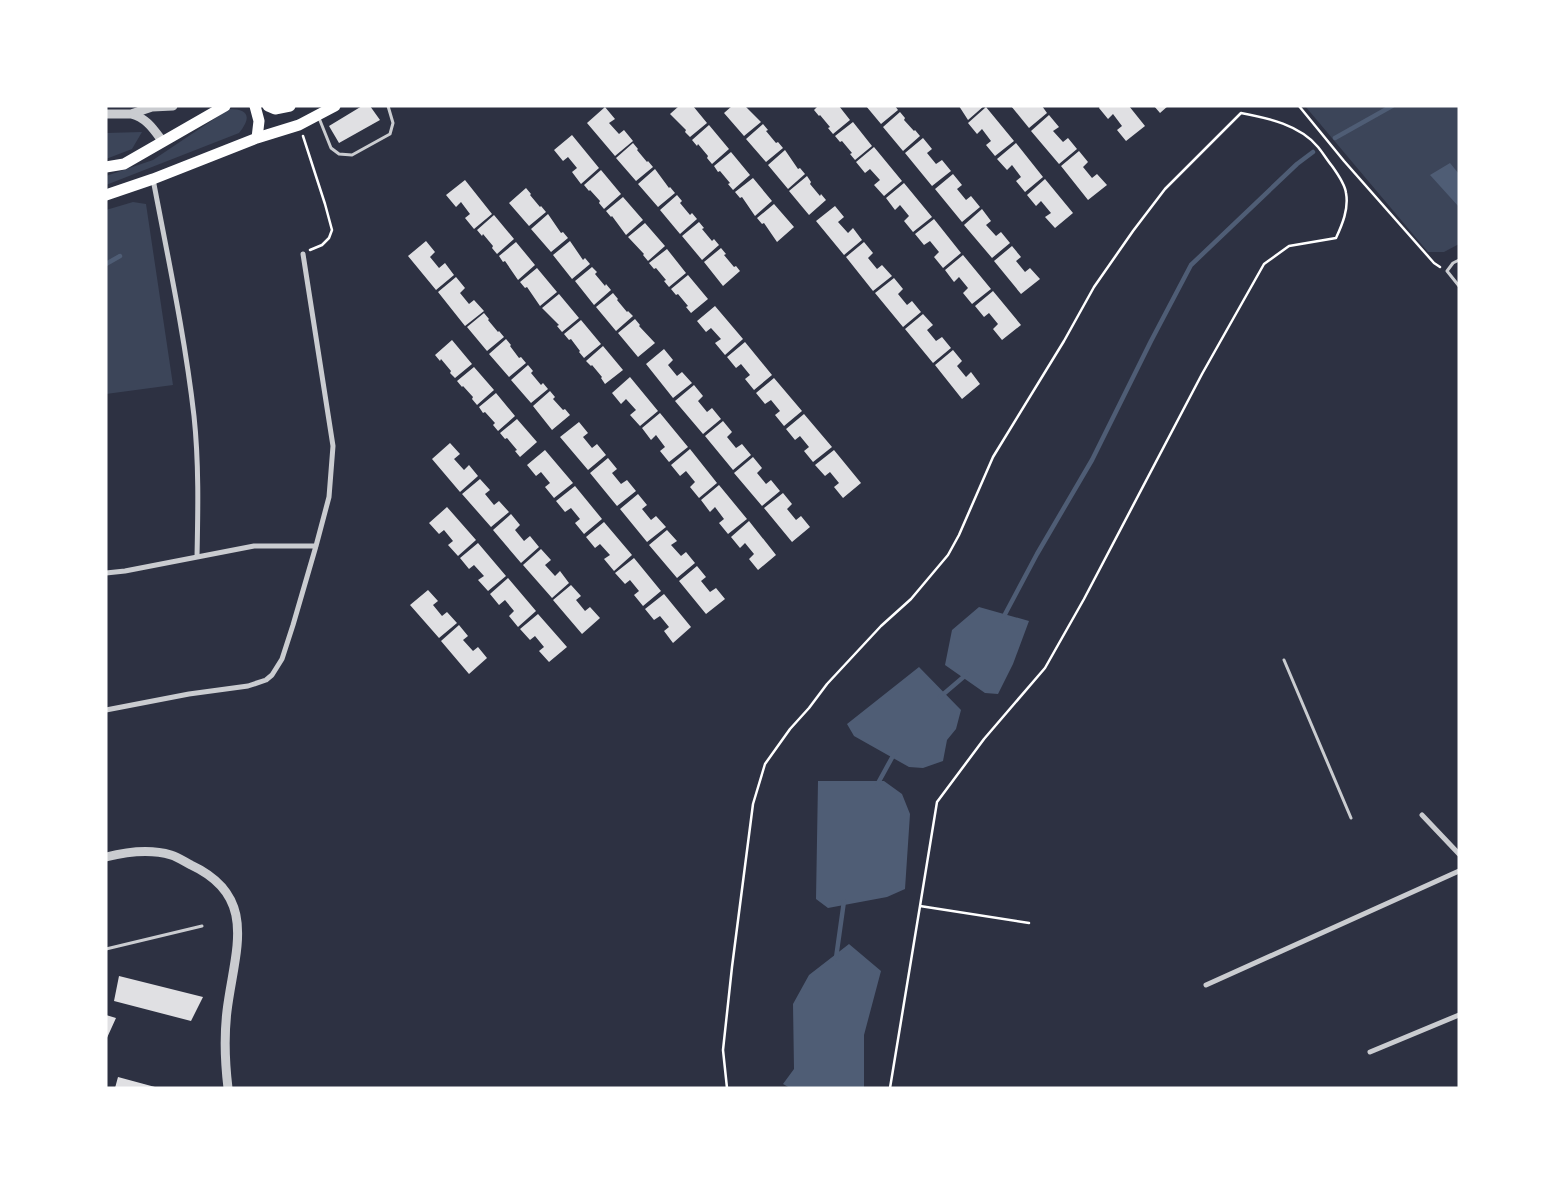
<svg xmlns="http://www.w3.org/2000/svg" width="1565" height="1194" viewBox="0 0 1565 1194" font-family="Cabin,sans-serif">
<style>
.green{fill:#3c4559}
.water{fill:#4f5d75}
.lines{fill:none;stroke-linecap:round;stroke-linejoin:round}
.stream{stroke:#4f5d75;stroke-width:4.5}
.building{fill:#e0e0e3}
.path{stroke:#fff;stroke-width:2.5}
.service{stroke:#caccd0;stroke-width:3}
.minor{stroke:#caccd0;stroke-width:5}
.tertiary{stroke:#caccd0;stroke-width:9}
.primary{stroke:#fff;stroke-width:11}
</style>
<rect width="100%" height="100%" fill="#2d3142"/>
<path class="green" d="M 1305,106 L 1459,106 L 1459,244 L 1444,252 L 1428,252 Z
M 229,109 C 250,109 251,118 239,133 L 106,185 L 106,176 L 153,160 Z
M 142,132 L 132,149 L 106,159 L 106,133 Z
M 133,202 L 146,204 L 173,385 L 106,394 L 106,210 Z"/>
<path class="water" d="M 1450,163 L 1459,174 L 1459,207 L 1430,175 Z
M 979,607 L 1029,621 L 1013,664 L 998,694 L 985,693 L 945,665 L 952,630 Z
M 919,667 L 961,710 L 956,729 L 947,740 L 943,761 L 923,768 L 909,767 L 854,736 L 847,724 Z
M 818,781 L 884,781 L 902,794 L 910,814 L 905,889 L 887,897 L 828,908 L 816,899 Z
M 849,944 L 881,971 L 864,1035 L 864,1088 L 790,1088 L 783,1084 L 794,1069 L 793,1004 L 809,975 Z"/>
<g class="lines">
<path class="stream" d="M 1335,138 L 1392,106
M 106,264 L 120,256
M 1003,618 L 1037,554 L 1092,460 L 1151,341 L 1191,265 L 1297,164 L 1313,152
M 940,697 L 967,674
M 877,785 L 894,754
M 836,958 L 844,901"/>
</g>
<path class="building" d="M 362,106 L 370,106 L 380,120 L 339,143 L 329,126 Z
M 679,106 L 693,106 L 707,123 L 690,137 L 685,132 L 686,130 L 670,114 Z
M 732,106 L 745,106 L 761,122 L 744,136 L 724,113 Z
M 818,106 L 839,106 L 850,120 L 833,134 L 828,128 L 830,127 L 820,115 L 819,116 L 814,110 Z
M 866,106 L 895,106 L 898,110 L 881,124 Z
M 959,106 L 984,106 L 968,120 Z
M 1011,106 L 1042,106 L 1047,113 L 1029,128 Z
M 1100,106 L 1129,106 L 1145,126 L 1126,141 L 1117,130 L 1122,126 L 1113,114 L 1108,119 L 1099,108 Z
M 1154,106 L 1168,106 L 1160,113 Z
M 605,107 L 615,119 L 609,123 L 619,134 L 624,130 L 633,141 L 615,156 L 587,123 Z
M 986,107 L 1014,141 L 995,156 L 986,145 L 991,141 L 982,129 L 977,134 L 968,123 Z
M 900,112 L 905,118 L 904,120 L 914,131 L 915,130 L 920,136 L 903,151 L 883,127 Z
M 1049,115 L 1059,127 L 1053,131 L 1063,142 L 1068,138 L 1077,149 L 1059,164 L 1031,131 Z
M 853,122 L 872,146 L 855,160 L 850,154 L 852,153 L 842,141 L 840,142 L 835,136 Z
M 763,124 L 768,130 L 766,131 L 776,143 L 778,142 L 783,148 L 766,162 L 746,139 Z
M 709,125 L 729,149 L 712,164 L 707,158 L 708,156 L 698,144 L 697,146 L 692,140 Z
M 572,135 L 599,168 L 581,184 L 572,172 L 577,168 L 568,157 L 563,161 L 554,150 Z
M 923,138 L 932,149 L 927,153 L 936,164 L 942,160 L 951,171 L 932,186 L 905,153 Z
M 633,143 L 638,149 L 637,150 L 647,162 L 648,161 L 653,167 L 636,181 L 616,158 Z
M 1016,143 L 1043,177 L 1025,192 L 1016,181 L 1021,177 L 1012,165 L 1007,170 L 997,159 Z
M 874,147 L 902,181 L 884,196 L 874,185 L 880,180 L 870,169 L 865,173 L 856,162 Z
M 785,150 L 798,169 L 800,168 L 805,174 L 788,189 L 768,165 Z
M 1079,151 L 1088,162 L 1083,167 L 1092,178 L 1097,174 L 1107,185 L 1088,200 L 1061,166 Z
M 731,152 L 750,175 L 733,190 L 728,184 L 730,183 L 720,171 L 718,172 L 714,166 Z
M 655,169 L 669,188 L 670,187 L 675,193 L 658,207 L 638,184 Z
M 601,170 L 621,194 L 604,209 L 599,203 L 600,201 L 590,190 L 589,191 L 584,185 Z
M 953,174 L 962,185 L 957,189 L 966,200 L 971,196 L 980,207 L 962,222 L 935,189 Z
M 807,176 L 811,182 L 810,184 L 820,196 L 821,194 L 826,200 L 809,215 L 789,191 Z
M 753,178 L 772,201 L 755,216 L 742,197 L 740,198 L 735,192 Z
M 1045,179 L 1073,213 L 1055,228 L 1045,217 L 1051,213 L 1041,201 L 1036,206 L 1027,195 Z
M 465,180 L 492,214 L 474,229 L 465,218 L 470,214 L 461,202 L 456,207 L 446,195 Z
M 904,183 L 932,217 L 913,232 L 904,221 L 909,216 L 900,205 L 895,210 L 886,198 Z
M 526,188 L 531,194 L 530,195 L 540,207 L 541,206 L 546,212 L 529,226 L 509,203 Z
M 677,195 L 682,201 L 680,203 L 690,215 L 692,213 L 697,219 L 680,234 L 660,210 Z
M 623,197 L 643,220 L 626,235 L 612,216 L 611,217 L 606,211 Z
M 774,204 L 794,227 L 777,242 L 764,223 L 762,224 L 757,218 Z
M 835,206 L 844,217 L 838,222 L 848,233 L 853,228 L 862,240 L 844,255 L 816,221 Z
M 982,209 L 991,221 L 986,225 L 996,236 L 1001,232 L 1010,243 L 992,258 L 964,225 Z
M 548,214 L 561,233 L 563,232 L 568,238 L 551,252 L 531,229 Z
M 494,215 L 514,239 L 497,254 L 492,248 L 493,246 L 483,234 L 482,236 L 477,230 Z
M 934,219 L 961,253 L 943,268 L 934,257 L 939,252 L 930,241 L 924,245 L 915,234 Z
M 699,222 L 704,228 L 702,229 L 712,241 L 714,239 L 719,245 L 702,260 L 682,236 Z
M 645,223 L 665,246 L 648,261 L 643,255 L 644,254 L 628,237 Z
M 426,241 L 435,252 L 430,257 L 439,268 L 445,263 L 454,275 L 436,290 L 408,256 Z
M 570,241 L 583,260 L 585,258 L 590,264 L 572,279 L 553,255 Z
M 516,242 L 535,265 L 518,280 L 505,261 L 503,262 L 499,256 Z
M 864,242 L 873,253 L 868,258 L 877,269 L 882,265 L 892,276 L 873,291 L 846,257 Z
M 1012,246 L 1021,257 L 1016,261 L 1025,272 L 1030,268 L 1040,279 L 1021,294 L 994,261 Z
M 721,248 L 726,254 L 724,255 L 734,267 L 736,266 L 740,271 L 723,286 L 704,262 Z
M 667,249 L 686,273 L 669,287 L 664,281 L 666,280 L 656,268 L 654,269 L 649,263 Z
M 963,255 L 991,289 L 972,304 L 963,293 L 968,288 L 959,277 L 954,282 L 945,270 Z
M 592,267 L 597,272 L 595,274 L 605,286 L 606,284 L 611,290 L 594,305 L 575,281 Z
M 537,268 L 557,292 L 540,306 L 527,287 L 525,288 L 520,282 Z
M 688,275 L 708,299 L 691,313 L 686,307 L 688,306 L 678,294 L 676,295 L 671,289 Z
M 456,277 L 465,288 L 460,293 L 469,304 L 474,300 L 484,311 L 465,326 L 438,292 Z
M 894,278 L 903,289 L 898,294 L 907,305 L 912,301 L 921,312 L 903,327 L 875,293 Z
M 993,291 L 1021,325 L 1002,340 L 993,329 L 998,324 L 989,313 L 984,317 L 975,306 Z
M 613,293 L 618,299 L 617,300 L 627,312 L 628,311 L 633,316 L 616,331 L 596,307 Z
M 559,294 L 579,318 L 562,332 L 557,326 L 559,325 L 542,308 Z
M 715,306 L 743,339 L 725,355 L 715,343 L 721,339 L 711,328 L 706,332 L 697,321 Z
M 484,313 L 489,319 L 488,320 L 498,332 L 499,331 L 504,337 L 487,351 L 467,327 Z
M 923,314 L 933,325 L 927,330 L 936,341 L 942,337 L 951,348 L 933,363 L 905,329 Z
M 635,319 L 640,325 L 639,326 L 655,343 L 638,357 L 618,333 Z
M 581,320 L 601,344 L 584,358 L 579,352 L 580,351 L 571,339 L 569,340 L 564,334 Z
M 506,339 L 511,345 L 510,346 L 519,358 L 521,357 L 526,363 L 509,377 L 489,354 Z
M 452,340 L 472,364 L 455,378 L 450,373 L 451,371 L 441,359 L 440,361 L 435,355 Z
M 745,342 L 772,375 L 754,390 L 745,379 L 750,375 L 741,364 L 736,368 L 727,357 Z
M 603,346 L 623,370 L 605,384 L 601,378 L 602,377 L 592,365 L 591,366 L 586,361 Z
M 664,349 L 673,360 L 668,365 L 677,376 L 682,372 L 692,383 L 673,398 L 646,364 Z
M 953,350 L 962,361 L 957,366 L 966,377 L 971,372 L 980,384 L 962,399 L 935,365 Z
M 528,365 L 533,371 L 531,373 L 541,385 L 543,383 L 548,389 L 531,403 L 511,380 Z
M 474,367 L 494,390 L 477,405 L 472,399 L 473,397 L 463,386 L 462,387 L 457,381 Z
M 630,377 L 658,411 L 640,426 L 630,415 L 636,410 L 626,399 L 621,404 L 612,393 Z
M 774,378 L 802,411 L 784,426 L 775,415 L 780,411 L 771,400 L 765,404 L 756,393 Z
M 694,385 L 703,396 L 698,401 L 707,412 L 712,408 L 721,419 L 703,434 L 675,401 Z
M 550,391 L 555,397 L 553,399 L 563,410 L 565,409 L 570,415 L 552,430 L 533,406 Z
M 496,393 L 515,416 L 498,431 L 493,425 L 495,423 L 485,412 L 483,413 L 479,407 Z
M 660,413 L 688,447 L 669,462 L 660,451 L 665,447 L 656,435 L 651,440 L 642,428 Z
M 804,414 L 832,447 L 813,462 L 804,451 L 809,447 L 800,436 L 795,440 L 786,429 Z
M 517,419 L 537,442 L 520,457 L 515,451 L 517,450 L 507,438 L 505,439 L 500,433 Z
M 723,421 L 732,432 L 727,437 L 736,448 L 742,444 L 751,455 L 733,470 L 705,436 Z
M 579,422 L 588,433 L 583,437 L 592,448 L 597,444 L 606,455 L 588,470 L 560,437 Z
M 450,443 L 460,454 L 454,459 L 464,470 L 469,465 L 478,476 L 460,492 L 432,459 Z
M 690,449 L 717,483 L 699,498 L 690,487 L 695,482 L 686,471 L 680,476 L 671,465 Z
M 545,450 L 573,483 L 554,498 L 545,487 L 550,483 L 541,472 L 536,476 L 527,465 Z
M 834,450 L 861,483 L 843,498 L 834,487 L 839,483 L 830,472 L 825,476 L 815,465 Z
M 753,457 L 762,468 L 757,473 L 766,484 L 771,480 L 780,491 L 762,506 L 734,473 Z
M 608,458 L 617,469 L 612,473 L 621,484 L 627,480 L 636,491 L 617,506 L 590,473 Z
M 480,479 L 490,490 L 485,494 L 494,505 L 499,501 L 509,512 L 491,527 L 462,494 Z
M 719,485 L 747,519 L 728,534 L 719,523 L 724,519 L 715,507 L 710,512 L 701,500 Z
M 575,486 L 602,519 L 584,534 L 575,523 L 580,519 L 571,508 L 565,512 L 556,501 Z
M 783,493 L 792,504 L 787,509 L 796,520 L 801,516 L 810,527 L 792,542 L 764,508 Z
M 638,494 L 647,505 L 642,509 L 651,520 L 656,516 L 666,527 L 647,542 L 620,509 Z
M 447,507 L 476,540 L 458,556 L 448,545 L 453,541 L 444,530 L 439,534 L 429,523 Z
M 511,514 L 520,525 L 515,530 L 524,541 L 530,536 L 539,547 L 521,563 L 493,530 Z
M 749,521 L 776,555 L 758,570 L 749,559 L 754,554 L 745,543 L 740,548 L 731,537 Z
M 604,522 L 632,555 L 614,571 L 604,559 L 610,555 L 600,544 L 595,548 L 586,537 Z
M 667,530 L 677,541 L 671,545 L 681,556 L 686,552 L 695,563 L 677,578 L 649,545 Z
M 478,543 L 506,576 L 488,591 L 478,580 L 484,576 L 474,565 L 469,569 L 460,558 Z
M 541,549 L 551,560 L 545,565 L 555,576 L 560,571 L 569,583 L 552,598 L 523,565 Z
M 634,558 L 661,591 L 643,606 L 634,595 L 639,591 L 630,580 L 625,584 L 615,573 Z
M 697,566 L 706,577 L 701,581 L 710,592 L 716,588 L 725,599 L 706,614 L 679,581 Z
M 508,578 L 536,611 L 518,627 L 509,616 L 514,611 L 505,600 L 499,605 L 490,594 Z
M 571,585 L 581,596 L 576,600 L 585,611 L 590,607 L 600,618 L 582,634 L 553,600 Z
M 428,590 L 438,601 L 433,605 L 442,616 L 447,612 L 457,623 L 439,638 L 410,605 Z
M 664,594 L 691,627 L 673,643 L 664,631 L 669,627 L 660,616 L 654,620 L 645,609 Z
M 538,614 L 567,647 L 549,662 L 539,651 L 544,647 L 535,636 L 530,640 L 520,629 Z
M 459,625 L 468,636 L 463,640 L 473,651 L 478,647 L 487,658 L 469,674 L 441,641 Z
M 119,976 L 203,997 L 191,1021 L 114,1001 Z
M 106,1015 L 116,1018 L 106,1040 Z
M 118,1077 L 155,1087 L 155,1088 L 115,1088 Z"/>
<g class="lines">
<path class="path" d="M 1299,106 L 1344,161 L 1434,263 L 1440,267
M 303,136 L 325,204 L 332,230 L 329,238 L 322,245 L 310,250
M 727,1088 L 723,1050 L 732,967 L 753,804 L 765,764 L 790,729 L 809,708 L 827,684 L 881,626 L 911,599 L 948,555 L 959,535 L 993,457 L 1064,341 L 1094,287 L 1133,231 L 1165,189 L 1241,113 C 1268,118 1300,125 1318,147 C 1323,153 1327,160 1332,166 C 1337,173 1345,184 1346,193 C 1349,209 1342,225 1336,238 L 1289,246 L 1264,264 L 1202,374 L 1084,599 L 1045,668 L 984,739 L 937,802 L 920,906
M 890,1088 L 920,906 L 1029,923"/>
<path class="service" d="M 319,118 L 331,148 L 339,154 L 352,155 L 390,134 L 393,123 L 388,106
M 1459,260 L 1453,263 L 1447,271 L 1459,286
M 1284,660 L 1351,818
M 106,949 L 202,926"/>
<path class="minor" d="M 153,179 C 168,258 185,337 194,416 C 199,463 198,510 197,557
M 106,573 L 125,571 L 254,546 L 316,546
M 106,710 L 189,694 L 248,686 L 266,680 L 272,675 L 282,659 L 293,625 L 316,546 L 329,497 L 333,446 L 303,254
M 1422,815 L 1459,854
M 1206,985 L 1459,871
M 1370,1052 L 1459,1015"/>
<path class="tertiary" d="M 106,114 L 131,114 L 152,107 L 173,106
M 131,114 C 147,118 154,130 163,142
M 106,857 C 126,852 151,849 171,855 C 178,857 185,862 191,865 C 260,897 234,952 227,1011 C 224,1036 225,1063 228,1088"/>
<path class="primary" d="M 255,106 L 259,121 L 257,138
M 268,106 L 275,109 L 290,106
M 106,167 L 124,164 L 225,106
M 106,195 L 153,179 L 257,138 L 299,125 L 335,106"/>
</g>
<rect width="1565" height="1194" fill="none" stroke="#ffffff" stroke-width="215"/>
</svg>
